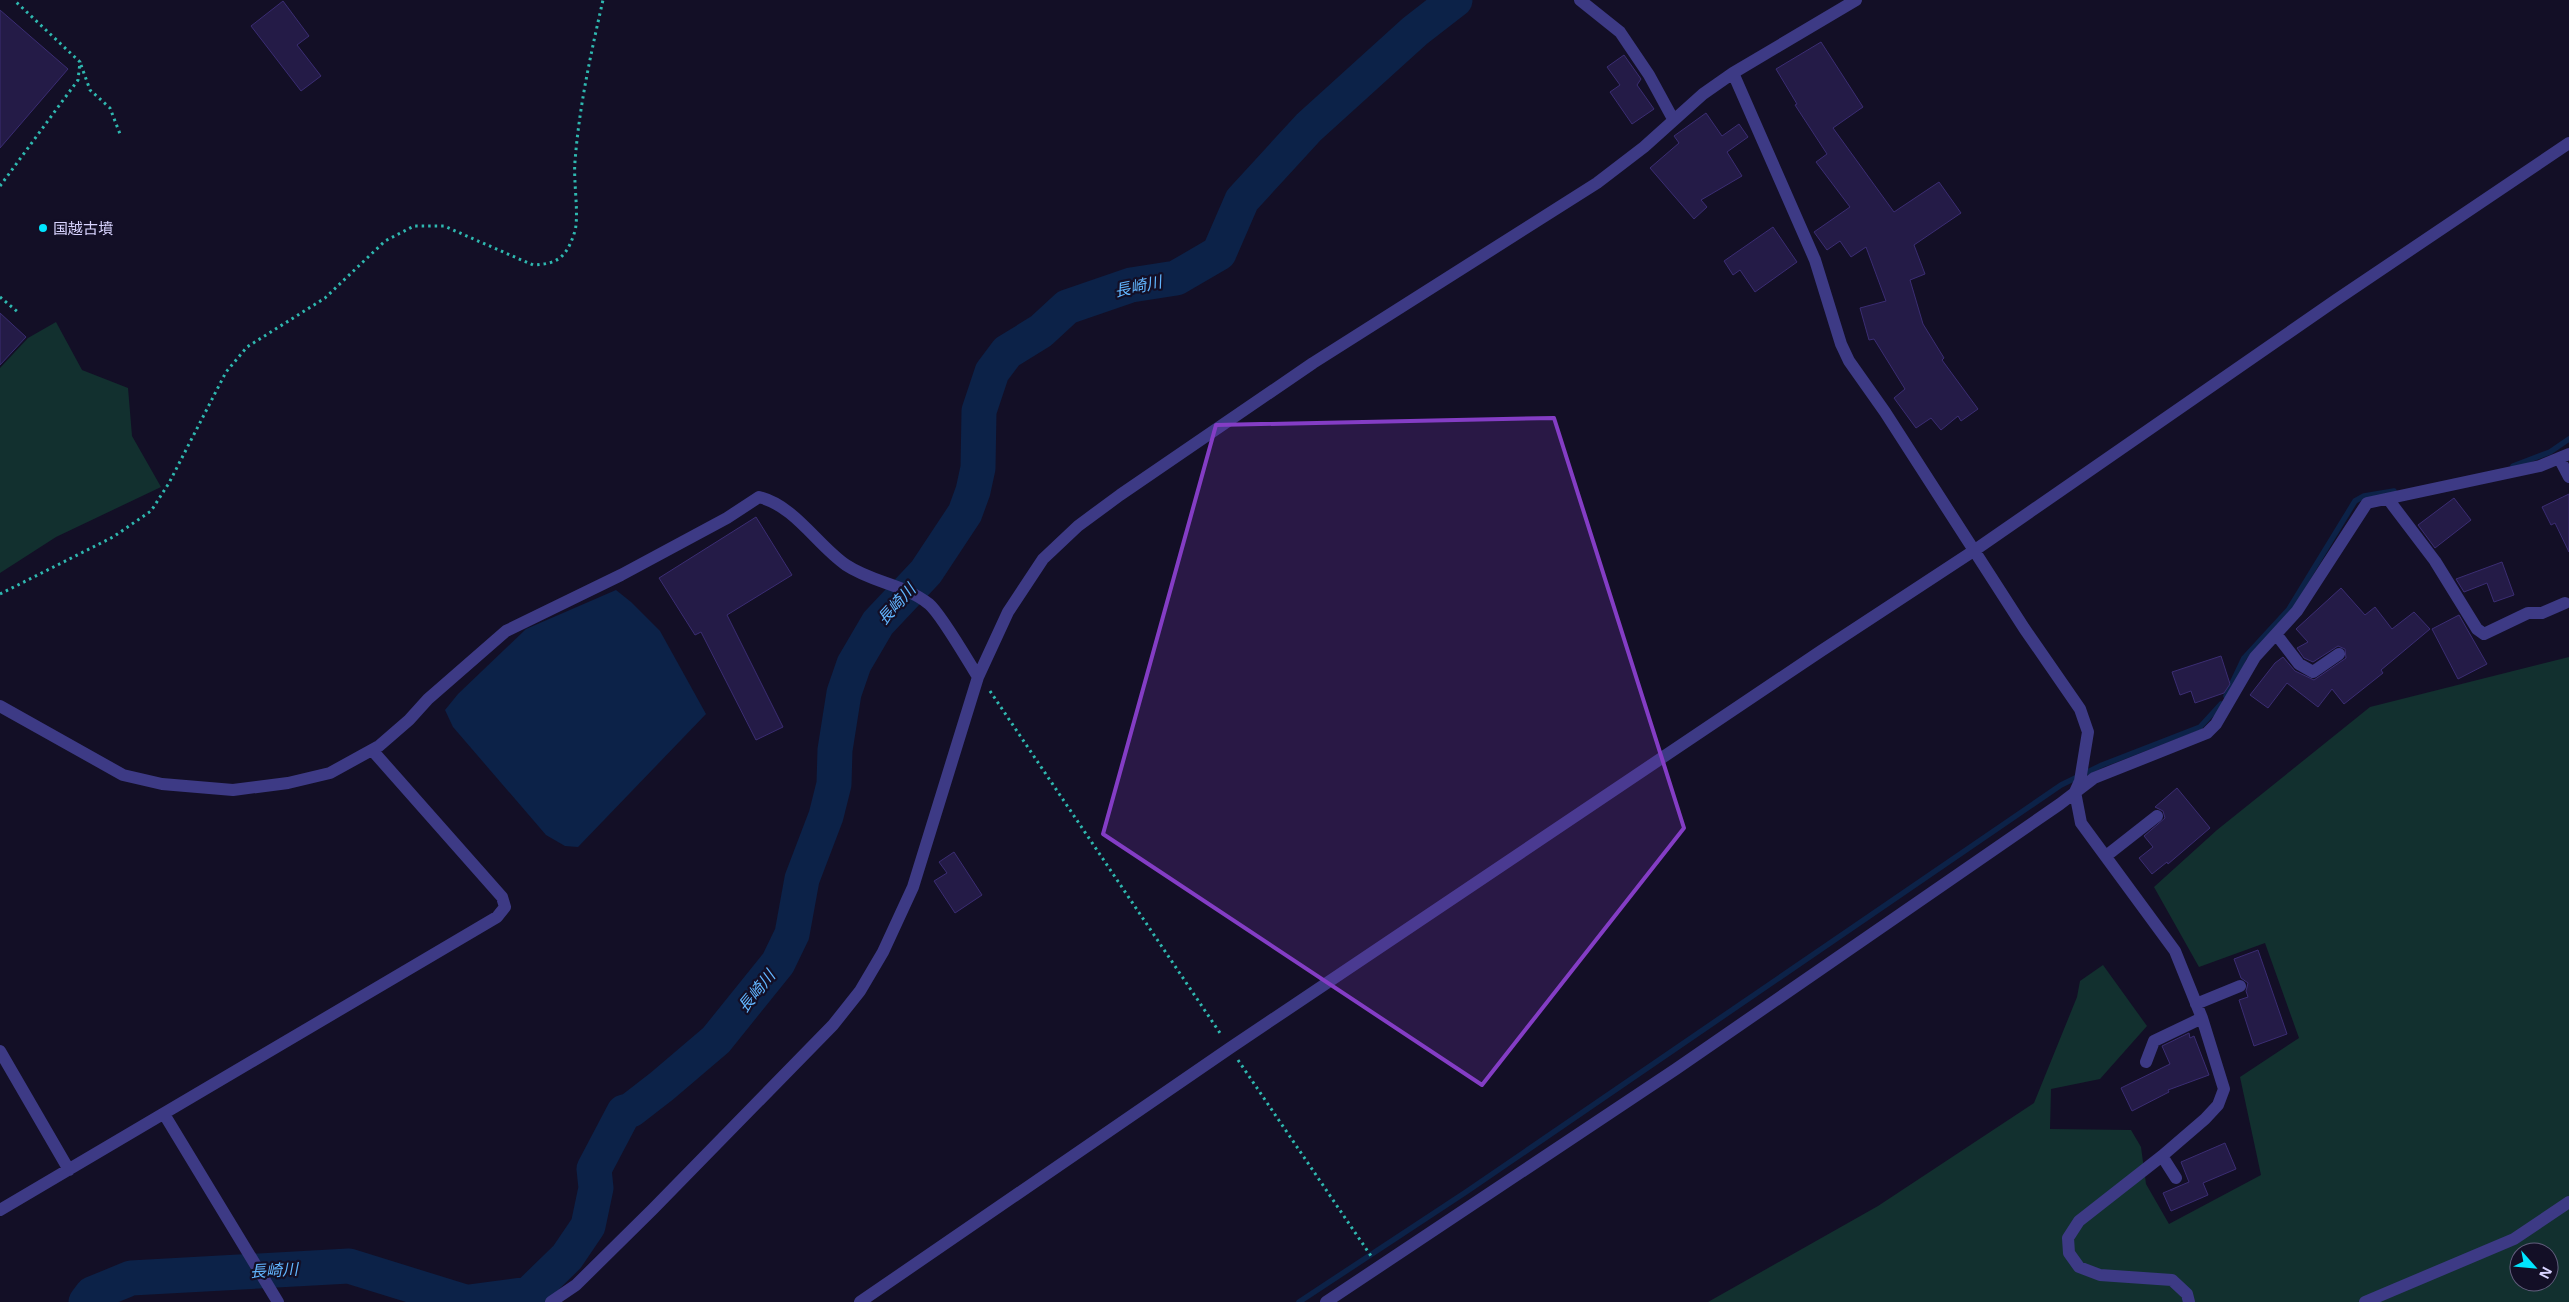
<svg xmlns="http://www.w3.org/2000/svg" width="2569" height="1302" viewBox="0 0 2569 1302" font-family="'Open Sans','Noto Sans JP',sans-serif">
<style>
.green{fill:#12302f;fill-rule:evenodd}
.water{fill:#0c2248}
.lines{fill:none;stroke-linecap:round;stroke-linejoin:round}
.stream{stroke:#0c2248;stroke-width:5.5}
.river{stroke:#0c2248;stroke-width:35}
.building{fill:#241b47;stroke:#3b2d73}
.path{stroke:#2fb8b0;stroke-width:3;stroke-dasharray:2.5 4;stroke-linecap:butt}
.minor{stroke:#3d3a85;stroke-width:12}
.marked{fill:#843dc5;fill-opacity:0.2;stroke:#843dc5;stroke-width:4;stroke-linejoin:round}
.poi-dot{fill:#00e5ff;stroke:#130f26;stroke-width:2}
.labels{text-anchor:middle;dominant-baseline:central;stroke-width:4.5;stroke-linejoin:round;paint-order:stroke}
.poi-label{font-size:15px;fill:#d9d4ff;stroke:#130f26;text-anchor:start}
.water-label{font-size:16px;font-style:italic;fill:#62b6ff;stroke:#130f26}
</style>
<rect width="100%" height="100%" fill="#130f26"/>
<path class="green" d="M 56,322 L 82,370 L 128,388 L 132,436 L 161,487 L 56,537 L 0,573 L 0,368 L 28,338 Z
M 2569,657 L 2569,1302 L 1708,1302 L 1878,1206 L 2034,1103 L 2077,997 L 2080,981 L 2103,965 L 2147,1026 L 2100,1079 L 2051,1089 L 2050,1129 L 2131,1130 L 2141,1147 L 2146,1184 L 2169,1224 L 2261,1175 L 2240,1077 L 2299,1038 L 2265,943 L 2199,967 L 2154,887 L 2217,830 L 2370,707 ZM 2519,1252 L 2549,1252 L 2549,1282 L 2519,1282 Z"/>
<path class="water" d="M 616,590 L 631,602 L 660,631 L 706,714 L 578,847 L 565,846 L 546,835 L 453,727 L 445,710 L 458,694 L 526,629 Z"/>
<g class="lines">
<path class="stream" d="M 2513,466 L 2550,452 L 2569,439
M 2226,696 L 2244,658 L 2289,609 L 2355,501 L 2364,496 L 2394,491
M 1299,1302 L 1466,1192 L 2061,785 L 2102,765 L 2200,727 L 2221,704"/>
<path class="river" d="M 86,1302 L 92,1294 L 131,1278 L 349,1266 L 465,1302
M 469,1302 L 529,1294 L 567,1257 L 588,1226 L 596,1188 L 594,1169 L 624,1112 L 631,1110 L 662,1086 L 716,1040 L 778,963 L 792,934 L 802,879 L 826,816 L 834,784 L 835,750 L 844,693 L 854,664 L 878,623 L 926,572 L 965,513 L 973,491 L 978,468 L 979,411 L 992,372 L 1007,352 L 1041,331 L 1067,307 L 1131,285 L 1176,278 L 1219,253 L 1242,200 L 1309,127 L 1415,31 L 1455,0"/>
</g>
<path class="building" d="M 283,1 L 309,36 L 297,45 L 321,76 L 301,91 L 251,26 Z
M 0,10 L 68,69 L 0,148 Z
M 1821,42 L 1863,107 L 1833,128 L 1894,212 L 1939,182 L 1961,213 L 1914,245 L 1925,274 L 1910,280 L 1923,324 L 1944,358 L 1942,360 L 1978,409 L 1961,421 L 1958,416 L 1941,430 L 1931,418 L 1916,428 L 1894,398 L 1905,389 L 1874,339 L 1869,340 L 1860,308 L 1886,301 L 1866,247 L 1851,257 L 1840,241 L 1827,250 L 1814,232 L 1850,207 L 1816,162 L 1827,154 L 1795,105 L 1797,104 L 1776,69 Z
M 1624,55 L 1641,79 L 1637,85 L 1654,109 L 1632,124 L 1610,92 L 1620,85 L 1607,67 Z
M 1706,113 L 1722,136 L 1739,124 L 1748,137 L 1727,152 L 1742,176 L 1701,200 L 1707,207 L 1694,219 L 1650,168 L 1679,143 L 1674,136 Z
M 1773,227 L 1797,262 L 1755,292 L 1740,270 L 1733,275 L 1724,261 Z
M 0,313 L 26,337 L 0,365 Z
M 2569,494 L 2569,552 L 2555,523 L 2551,525 L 2542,507 Z
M 2454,498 L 2471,520 L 2435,548 L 2418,525 Z
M 756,517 L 792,575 L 727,615 L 783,727 L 756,740 L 701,632 L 695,635 L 659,578 Z
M 2502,562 L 2514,595 L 2494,602 L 2487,583 L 2464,592 L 2456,579 Z
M 2341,588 L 2365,615 L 2375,607 L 2392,629 L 2414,612 L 2430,629 L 2381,670 L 2383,673 L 2344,704 L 2332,689 L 2318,707 L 2287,683 L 2268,708 L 2250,695 L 2275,663 L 2283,657 L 2295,671 L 2314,680 L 2346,658 L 2345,649 L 2338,646 L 2313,662 L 2304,658 L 2297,648 L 2308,642 L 2296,629 Z
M 2459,615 L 2487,664 L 2458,679 L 2432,629 Z
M 2221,656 L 2230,684 L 2224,693 L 2195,703 L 2191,691 L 2180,695 L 2172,672 Z
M 2177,788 L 2210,828 L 2168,864 L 2167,862 L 2152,874 L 2139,858 L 2153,847 L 2144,836 L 2165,818 L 2163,811 L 2155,807 Z
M 954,852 L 982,895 L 955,913 L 934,881 L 947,873 L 939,862 Z
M 2258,950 L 2287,1034 L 2254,1046 L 2239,1000 L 2248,997 L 2246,991 L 2248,983 L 2241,978 L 2234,959 Z
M 2189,1033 L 2190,1038 L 2194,1036 L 2209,1075 L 2168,1090 L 2169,1092 L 2132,1111 L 2121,1088 L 2170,1064 L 2162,1046 Z
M 2225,1143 L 2236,1169 L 2203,1183 L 2208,1195 L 2171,1211 L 2163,1193 L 2189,1182 L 2181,1162 Z"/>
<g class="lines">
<path class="path" d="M 81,65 L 90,90 L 110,108 L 120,134
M 0,186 L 78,80 L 80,62 L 14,0
M 0,297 L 19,313
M 0,594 L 113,537 L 151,511 L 169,483 L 226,372 L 247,347 L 325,298 L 385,241 L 414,226 L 444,226 L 533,265 C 557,264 566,258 574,234 C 580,219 573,181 575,162 C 579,107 591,53 603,0
M 990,691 L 1222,1036
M 1238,1060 L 1371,1256"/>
<path class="minor" d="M 1580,0 L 1620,32 L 1649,75 L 1673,119
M 1733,73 L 1815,260 L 1841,344 L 1849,361 L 1885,412 L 2024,628 L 2080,709 L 2088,732 L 2080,781 L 2075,792 L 2081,823 L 2175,951 L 2202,1018 L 2224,1089 L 2218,1105 L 2205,1119 L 2162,1156 L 2079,1221 L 2068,1238 L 2069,1253 L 2079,1267 L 2100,1275 L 2172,1280 L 2187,1294 L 2189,1302
M 2559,458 L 2569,477
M 2388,499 L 2435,561 L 2477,629 L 2484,634 L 2528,613 L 2542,613 L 2565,603
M 2276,634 L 2299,664 L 2313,672 L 2339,654
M 0,706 L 123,775 L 162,784 L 233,790 L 288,783 L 330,773 L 379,746 L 409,720 L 428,699 L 506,631 L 621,575 L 727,518 L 759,497 C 795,506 817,545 846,565 C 873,583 904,584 929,604 C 941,614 968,661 978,677
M 2106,856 L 2157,816
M 2196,1004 L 2240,986
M 0,1051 L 69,1170
M 2146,1062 L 2154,1041 L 2202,1018
M 164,1114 L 278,1302
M 2162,1156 L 2176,1178
M 0,1210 L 497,917 L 505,907 L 502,897 L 372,750
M 551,1302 L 576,1285 L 653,1209 L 833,1025 L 860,991 L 883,952 L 913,887 L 978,677 L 1008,612 L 1043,559 L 1078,526 L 1120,495 L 1313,363 L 1597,183 L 1644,147 L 1703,94 L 1733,73 L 1856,0
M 860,1302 L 1230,1048 L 1821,651 L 1975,550 L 2336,300 L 2569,143
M 1326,1302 L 1676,1069 L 2060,804 L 2094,778 L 2207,733 L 2216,724 L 2255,657 L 2297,611 L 2367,503 L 2540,466 L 2569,454
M 2365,1302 L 2514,1239 L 2569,1202"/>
</g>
<path class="marked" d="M 1554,418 L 1684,828 L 1482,1085 L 1103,834 L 1216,425 Z"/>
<circle class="poi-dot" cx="43" cy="228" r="5"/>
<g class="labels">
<g class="poi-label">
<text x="53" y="228">国越古墳</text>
</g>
<g class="water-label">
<text transform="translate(1138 286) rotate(-12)">長崎川</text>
<text transform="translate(896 604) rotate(-48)">長崎川</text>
<text transform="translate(756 991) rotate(-51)">長崎川</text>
<text transform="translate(274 1270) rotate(-3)">長崎川</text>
</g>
</g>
<g transform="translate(2534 1267) rotate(117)"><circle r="24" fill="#130f26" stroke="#625e7d"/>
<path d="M0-4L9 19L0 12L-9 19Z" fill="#00e5ff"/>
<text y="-8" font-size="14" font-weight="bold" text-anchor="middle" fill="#d9d4ff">N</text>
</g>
</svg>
